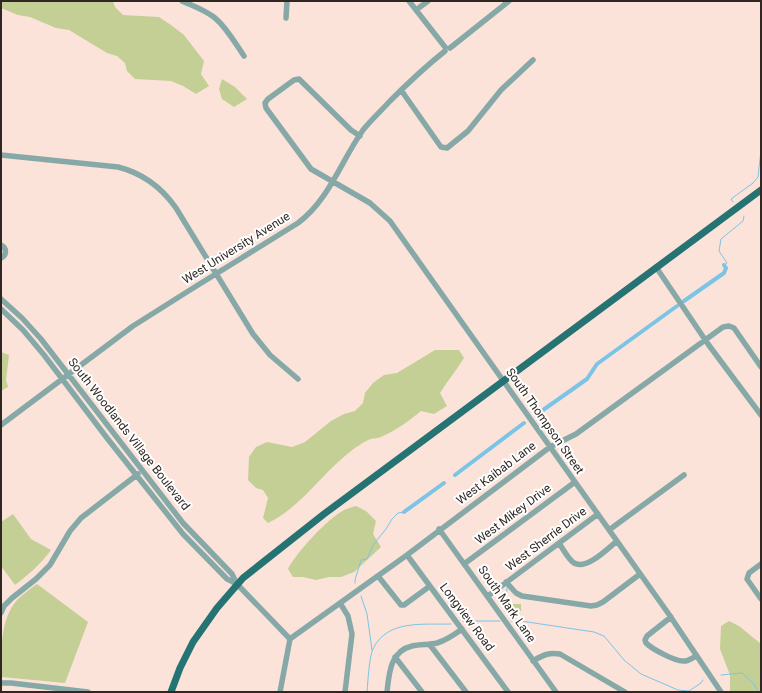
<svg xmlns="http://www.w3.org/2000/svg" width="762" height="693" viewBox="0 0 762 693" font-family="Roboto,sans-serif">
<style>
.green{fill:#c4cf96}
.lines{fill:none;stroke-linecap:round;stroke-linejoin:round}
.stream{stroke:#7cc4e6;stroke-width:1}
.canal{stroke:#7cc4e6;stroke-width:4}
.minor{stroke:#86a9a8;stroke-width:5.5}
.major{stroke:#267373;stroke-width:7}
.labels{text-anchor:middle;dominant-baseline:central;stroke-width:4;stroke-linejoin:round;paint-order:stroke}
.street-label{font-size:12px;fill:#302723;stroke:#fff}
</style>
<rect width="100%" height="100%" fill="#fbe3d9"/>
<path class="green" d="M 1,1 L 113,1 L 115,7 L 123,15 L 159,17 L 171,25 L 184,35 L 204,61 L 201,74 L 209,86 L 196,94 L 183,86 L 171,81 L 135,79 L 127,71 L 125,63 L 117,56 L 107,53 L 69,30 L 56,28 L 30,17 L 18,15 L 1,8 Z
M 222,79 L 235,87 L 247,99 L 234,107 L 222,99 L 219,89 Z
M 435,350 L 459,350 L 464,358 C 457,370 447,381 440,393 L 447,406 L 434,414 L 421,411 C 410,420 397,430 383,436 C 380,438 375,438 371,439 C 366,440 360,445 355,448 C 324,470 303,506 268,523 L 263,518 L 268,498 L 263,490 L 256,488 L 248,480 L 249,457 L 256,447 L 267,442 L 292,447 L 305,442 L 331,421 L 344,414 L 355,411 L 363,403 L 365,393 L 373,383 L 384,375 L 397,373 Z
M 1,352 L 9,355 L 6,380 L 8,387 L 1,391 Z
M 356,506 L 366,511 L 376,521 L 373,534 L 381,547 L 354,572 L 341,577 L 329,577 L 316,580 L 303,577 L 293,577 L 288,569 C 296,553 327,519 344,510 C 348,508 352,507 356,506 Z
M 13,514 L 31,539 L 51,550 C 41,564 29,574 15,585 L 1,566 L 1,522 Z
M 37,584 L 88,622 L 65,683 L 2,677 C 1,650 0,620 17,600 C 23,594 30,589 37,584 Z
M 509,604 L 521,604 L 521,611 L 509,611 Z
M 729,621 L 739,626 L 761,644 L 761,692 L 730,692 L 730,675 L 720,649 L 721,626 Z"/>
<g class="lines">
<path class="stream" d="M 733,202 L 731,199 L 753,183 L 758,177 L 761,150
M 724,265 L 727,263 L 719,251 L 721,239 L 743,221 L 744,216
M 355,583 L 355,580 L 361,560 L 367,559 L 373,545 L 386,529 L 392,519 L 398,513 L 404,512
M 361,596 L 367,614 L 372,650
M 505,611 L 507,588
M 463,621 L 500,621
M 511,621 L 521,621 L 594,632 L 604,636 L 624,660 L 641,674 L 678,690 L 689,691 L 701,683 L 703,680
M 721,675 L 742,673 L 754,684 L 758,692
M 367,692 C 368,681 369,658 373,649 C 387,619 424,625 451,624"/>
<path class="canal" d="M 684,301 L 724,273 L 726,268 L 724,265
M 536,415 L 587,379 L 597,364 L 677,306
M 455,475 L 524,423
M 404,512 L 444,483"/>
<path class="minor" d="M 182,1 C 193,6 205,10 215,18 C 227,28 235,43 244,56
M 409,1 L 445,47
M 416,10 L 428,1
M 286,18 L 287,1
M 450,48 L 509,1
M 401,90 L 441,147 L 447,148 L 468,131 L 501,90 L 533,60
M 360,136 L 351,130 L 299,79 L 294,80 L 268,99 L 265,103 L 266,108 L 311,169 L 370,203 L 390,221 L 668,613 L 721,692
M 1,155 L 118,167 C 142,173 162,188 176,208 L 253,334 L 270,355 L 298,379
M 1,245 C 7,248 7,255 1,258
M 656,267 L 708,344 L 761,415
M 1,299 L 22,318 L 41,339 L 183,523 L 232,574 L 237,584 L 290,639
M 1,309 L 23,330 L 44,355 L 107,438 L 183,534 L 227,579 L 237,584
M 1,425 L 133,326 L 190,290 L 298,223 C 329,200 341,161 363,130 C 371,120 381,111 390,101 C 408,83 425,67 445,51
M 439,529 L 556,692
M 609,530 L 684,475
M 559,543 C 563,549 568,559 574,563 C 587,570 607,549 617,541
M 407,555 L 508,692
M 464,564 L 575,482
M 761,564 L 749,573 L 747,579 L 761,599
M 378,576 L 401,605 L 404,605 L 430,586
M 506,582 L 516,593 L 522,596 L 591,606 L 597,605 L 603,602 L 640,574
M 488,596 L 598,514
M 340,603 L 348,616 L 352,634 L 345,692
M 1,613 L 4,606 L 12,598 L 36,579 L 50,565 L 70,531 L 81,518 L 138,474
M 671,617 L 647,636 L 645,640 L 646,643 C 652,649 676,662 684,661 C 689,661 692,658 696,656
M 430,645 L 466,692
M 395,657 L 422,692
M 533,661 C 543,655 549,652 560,654 L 625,692
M 1,683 L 11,683 L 88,692
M 280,692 L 290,639 L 294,636 L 407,555 L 550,447 L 576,434 L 723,327 L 729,326 L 734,328 L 761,367
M 387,692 C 389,674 390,651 412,646 C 421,644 429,645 437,643 C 447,640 454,635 462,629"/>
<path class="major" d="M 171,692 L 180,668 L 193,642 L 217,608 L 243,578 L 324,514 L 761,190"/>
</g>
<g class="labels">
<g class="street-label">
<text transform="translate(236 248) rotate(-32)">West University Avenue</text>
<text transform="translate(545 421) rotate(55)">South Thompson Street</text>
<text transform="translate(129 434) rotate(52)">South Woodlands Village Boulevard</text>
<text transform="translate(496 473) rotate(-37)">West Kaibab Lane</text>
<text transform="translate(513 514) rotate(-37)">West Mikey Drive</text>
<text transform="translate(546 539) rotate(-37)">West Sherrie Drive</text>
<text transform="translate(507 604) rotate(55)">South Mark Lane</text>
<text transform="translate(467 617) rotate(53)">Longview Road</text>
</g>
</g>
<rect width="762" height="693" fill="none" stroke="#302723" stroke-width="4"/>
</svg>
